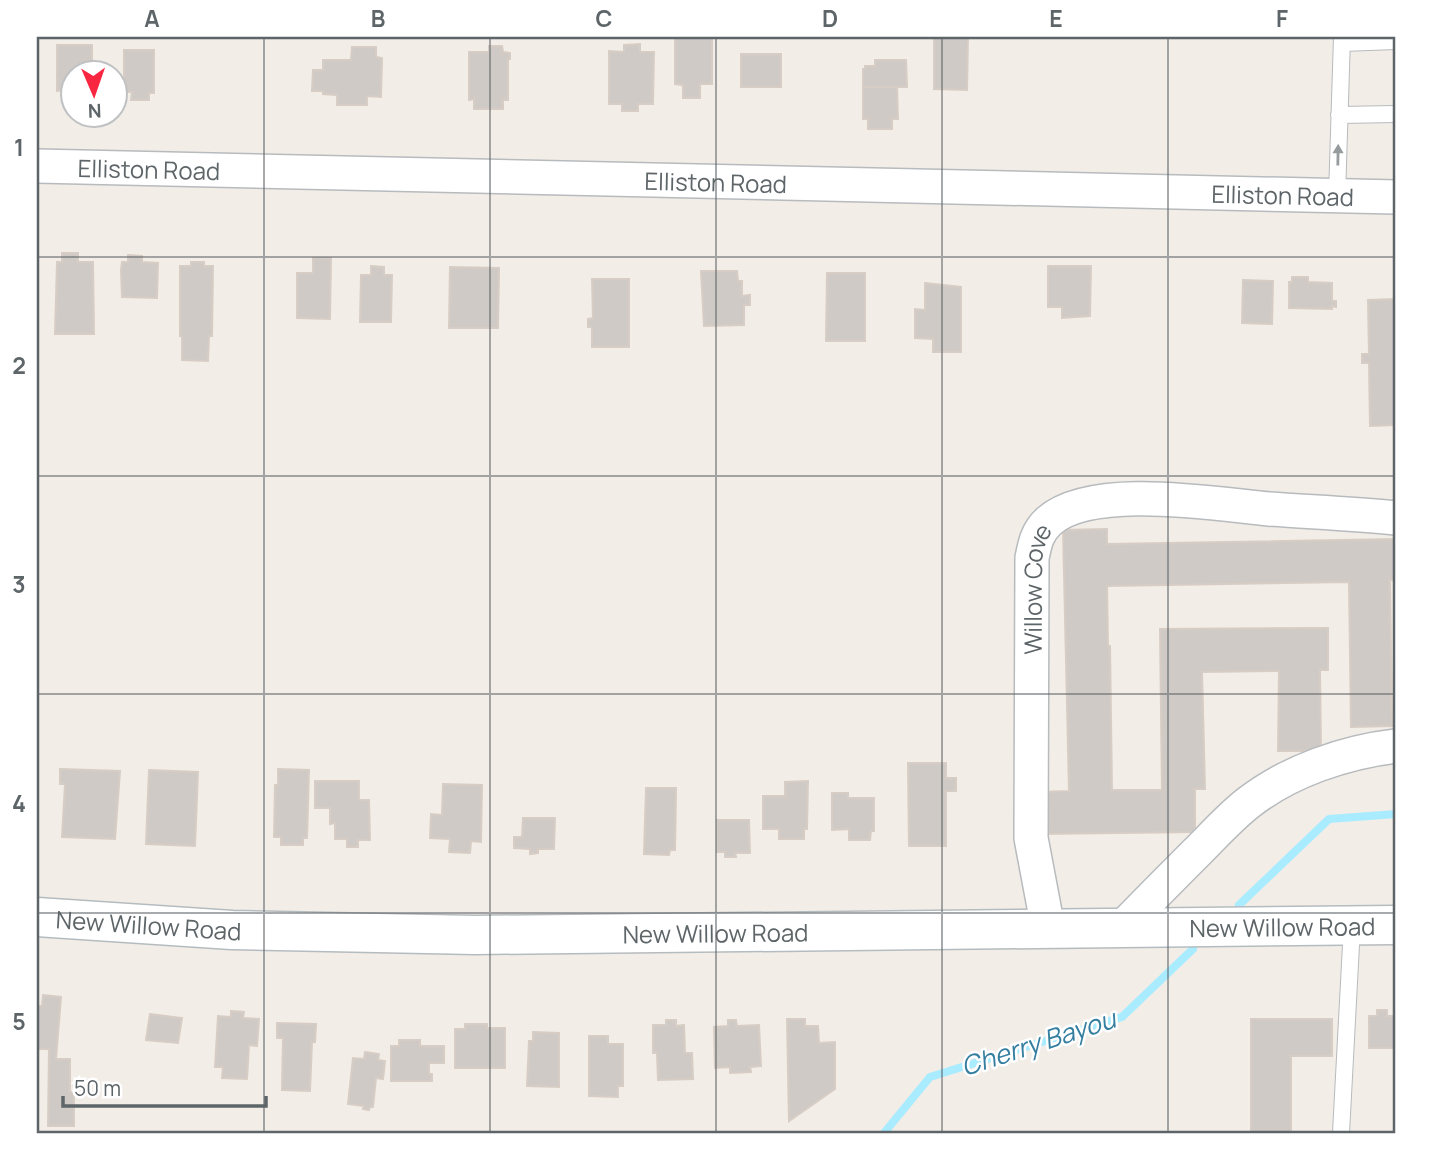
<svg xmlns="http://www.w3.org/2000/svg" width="1433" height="1170" viewBox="0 0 1433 1170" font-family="Manrope,sans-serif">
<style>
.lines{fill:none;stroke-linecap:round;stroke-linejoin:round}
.stream{stroke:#a9ecff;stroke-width:8}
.building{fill:#cfcac6;stroke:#d7cdc4;stroke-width:2}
.service-casing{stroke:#b7bbbe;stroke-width:18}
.minor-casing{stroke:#b7bbbe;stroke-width:36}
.secondary-casing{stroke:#b5bcbf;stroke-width:41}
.service{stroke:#fff;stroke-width:16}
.minor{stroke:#fff;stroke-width:33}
.secondary{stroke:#fff;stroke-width:38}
.oneway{fill:#969b9d}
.grid{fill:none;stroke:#5e6568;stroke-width:2;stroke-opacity:0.55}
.labels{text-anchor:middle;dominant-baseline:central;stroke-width:5;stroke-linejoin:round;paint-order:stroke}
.street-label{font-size:24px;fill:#5e6568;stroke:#fff}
.water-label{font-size:26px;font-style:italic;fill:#347ea0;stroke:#fff}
.neatline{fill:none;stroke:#5e6568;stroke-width:2.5}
.grid-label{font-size:23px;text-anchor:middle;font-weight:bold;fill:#5e6568}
</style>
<rect width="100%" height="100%" fill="#f2ede7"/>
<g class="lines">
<path class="stream" d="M 1239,905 L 1329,819 L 1396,814
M 884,1133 L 930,1077 L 1122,1017 L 1193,949"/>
</g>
<path class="building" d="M 675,37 L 712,37 L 712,84 L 700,84 L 700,98 L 683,98 L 683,85 L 675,84 Z
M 934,37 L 968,37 L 967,90 L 934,89 Z
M 640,44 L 640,52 L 654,52 L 653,104 L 638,104 L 638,111 L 622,111 L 622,104 L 609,104 L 609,51 L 624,52 L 624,45 Z
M 57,45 L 92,45 L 92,74 L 74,74 L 74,98 L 66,98 L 66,90 L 57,91 Z
M 489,46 L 502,46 L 503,52 L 510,53 L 510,59 L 508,59 L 508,100 L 503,100 L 503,109 L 474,109 L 474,99 L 469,100 L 469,52 L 489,52 Z
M 352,47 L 376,47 L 376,57 L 382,58 L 381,97 L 367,96 L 367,105 L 337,105 L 337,95 L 323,94 L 323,91 L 312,91 L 313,70 L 323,70 L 323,60 L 351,60 Z
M 124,50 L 154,50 L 154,93 L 149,93 L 149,100 L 131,100 L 132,92 L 124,92 Z
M 741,54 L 781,54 L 781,87 L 741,87 Z
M 875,60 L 906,60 L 907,87 L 863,87 L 863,69 L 865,69 L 865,66 L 875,66 Z
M 863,87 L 897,87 L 898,119 L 892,119 L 892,129 L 868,129 L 868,119 L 863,119 Z
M 62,253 L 78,253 L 78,262 L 93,262 L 94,334 L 55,334 L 57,262 L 62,262 Z
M 128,255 L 142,256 L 142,262 L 158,263 L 157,298 L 122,297 L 121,270 L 122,262 L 128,262 Z
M 313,258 L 331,258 L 330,319 L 297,318 L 297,273 L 313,273 Z
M 191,262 L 204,262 L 204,266 L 213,266 L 212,336 L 209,336 L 208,361 L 182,360 L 182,336 L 180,336 L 180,266 L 191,266 Z
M 371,266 L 384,267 L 384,275 L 392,275 L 391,322 L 360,322 L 361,275 L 371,275 Z
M 1048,266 L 1091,266 L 1090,316 L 1062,318 L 1062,307 L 1048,307 Z
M 450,267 L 499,268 L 498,328 L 449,328 Z
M 701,271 L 737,271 L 738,281 L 742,281 L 742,296 L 750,295 L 750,305 L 744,305 L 744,325 L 704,326 Z
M 827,273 L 865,273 L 865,341 L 826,341 Z
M 1292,277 L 1308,277 L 1308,282 L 1332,283 L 1332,301 L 1336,301 L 1336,307 L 1332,306 L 1332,309 L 1289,308 L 1289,282 L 1292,282 Z
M 592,279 L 629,279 L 629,347 L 592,347 L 592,327 L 588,327 L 588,319 L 593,318 Z
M 1243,280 L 1273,281 L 1272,324 L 1242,323 Z
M 925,283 L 961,287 L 961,352 L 933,352 L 933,339 L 915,338 L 915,309 L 925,310 Z
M 1396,299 L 1396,425 L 1370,426 L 1369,363 L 1362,363 L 1362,354 L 1369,354 L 1368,300 Z
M 1107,529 L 1107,544 L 1396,539 L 1396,580 L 1390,580 L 1392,726 L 1351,727 L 1349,582 L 1107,586 L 1108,646 L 1110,646 L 1112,790 L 1162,790 L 1160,629 L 1328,628 L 1328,670 L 1320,670 L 1321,751 L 1278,751 L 1279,671 L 1202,672 L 1205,789 L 1193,789 L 1195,791 L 1195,832 L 1041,834 L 1041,792 L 1069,791 L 1063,530 Z
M 908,763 L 946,763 L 946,778 L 956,778 L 956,791 L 946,791 L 946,846 L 909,846 Z
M 60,769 L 120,771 L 115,839 L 62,837 L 65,784 L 60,784 Z
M 278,769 L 309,770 L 307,838 L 303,838 L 303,845 L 281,845 L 281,837 L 274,837 L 275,785 L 278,785 Z
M 149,770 L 198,772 L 195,846 L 146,844 Z
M 315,781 L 359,781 L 359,800 L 369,800 L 370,840 L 358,840 L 358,847 L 347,847 L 347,839 L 335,839 L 335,823 L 330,824 L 330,808 L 315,808 Z
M 808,781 L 807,829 L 804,829 L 804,839 L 779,839 L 779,829 L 763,829 L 763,796 L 785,796 L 785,782 Z
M 443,784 L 482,785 L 481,842 L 471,841 L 470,853 L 449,852 L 450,839 L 430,838 L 431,814 L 442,815 Z
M 646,788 L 676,788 L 675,850 L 670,850 L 669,855 L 644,854 Z
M 832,793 L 848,793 L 848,798 L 874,798 L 874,831 L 871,831 L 870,840 L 849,840 L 849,829 L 832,830 Z
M 523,818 L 555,818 L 554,849 L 538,849 L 538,853 L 530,854 L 530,849 L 514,848 L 514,837 L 522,837 Z
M 717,820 L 749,820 L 750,853 L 735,853 L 736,857 L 725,857 L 725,852 L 717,852 Z
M 43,995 L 61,997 L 56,1059 L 70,1059 L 70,1092 L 74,1092 L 74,1126 L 48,1126 L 49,1049 L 37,1049 L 37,1006 L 42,1006 Z
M 1377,1010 L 1387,1010 L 1387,1016 L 1396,1016 L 1396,1048 L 1369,1048 L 1369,1016 L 1377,1016 Z
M 231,1011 L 244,1012 L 243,1018 L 259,1019 L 257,1046 L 249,1045 L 247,1079 L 222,1078 L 223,1067 L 215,1067 L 218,1016 L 231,1017 Z
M 150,1014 L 182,1018 L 178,1043 L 146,1040 Z
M 787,1019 L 805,1019 L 805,1026 L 818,1026 L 819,1043 L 835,1042 L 835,1089 L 789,1121 Z
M 1251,1019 L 1332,1019 L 1332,1056 L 1291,1056 L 1291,1133 L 1251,1133 Z
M 666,1020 L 676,1020 L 676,1026 L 684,1025 L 685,1053 L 692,1053 L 693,1079 L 658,1080 L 657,1053 L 653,1053 L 653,1025 L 666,1025 Z
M 728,1020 L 736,1020 L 737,1026 L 759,1025 L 761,1066 L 750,1067 L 751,1072 L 730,1073 L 730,1067 L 715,1068 L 714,1027 L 728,1026 Z
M 277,1023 L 316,1024 L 315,1042 L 312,1042 L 310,1091 L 282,1090 L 283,1038 L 277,1038 Z
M 465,1024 L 487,1024 L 487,1028 L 505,1028 L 505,1068 L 455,1068 L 455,1029 L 465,1029 Z
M 533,1032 L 559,1033 L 559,1087 L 527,1086 L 529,1041 L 533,1041 Z
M 589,1036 L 608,1036 L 608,1044 L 623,1044 L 623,1086 L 618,1086 L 618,1097 L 589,1096 Z
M 399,1040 L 420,1040 L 420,1046 L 444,1046 L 444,1063 L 429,1063 L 429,1074 L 432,1074 L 432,1081 L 391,1081 L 391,1046 L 399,1046 Z
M 365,1052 L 379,1054 L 378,1060 L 385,1061 L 383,1079 L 376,1078 L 373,1107 L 370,1107 L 369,1110 L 363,1109 L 364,1106 L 348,1104 L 353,1058 L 364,1059 Z"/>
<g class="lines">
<g class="service-casing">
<path id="service" d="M 1342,43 L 1396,41
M 1339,115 L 1396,114
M 1337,196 L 1342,37
M 1341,1133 L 1352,926"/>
</g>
<g class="minor-casing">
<g id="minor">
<path id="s1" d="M 37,166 L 1396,197"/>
<path id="s2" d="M 1048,928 L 1031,838 L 1032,558 C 1035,543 1037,532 1049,521 C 1092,483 1215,504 1269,509 C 1311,512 1354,514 1396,518"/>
<path d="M 1122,928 C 1147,902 1172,877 1197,852 C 1214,835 1229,818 1248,803 C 1289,771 1345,752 1396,746"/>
</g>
</g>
<g class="secondary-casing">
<g id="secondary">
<path id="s3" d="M 37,917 L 232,930 L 475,935 L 1396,925"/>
</g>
</g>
<use href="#service" class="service"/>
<use href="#minor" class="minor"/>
<use href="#secondary" class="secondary"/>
</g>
<defs><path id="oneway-solid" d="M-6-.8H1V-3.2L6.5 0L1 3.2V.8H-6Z" transform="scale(1.75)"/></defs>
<use class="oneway" href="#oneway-solid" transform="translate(1338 155) rotate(-89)"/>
<path class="grid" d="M 264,37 L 264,1133M 490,37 L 490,1133M 716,37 L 716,1133M 942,37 L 942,1133M 1168,37 L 1168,1133M 37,257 L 1396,257M 37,476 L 1396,476M 37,694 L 1396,694M 37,913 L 1396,913"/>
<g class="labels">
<g class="street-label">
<text stroke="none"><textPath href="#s1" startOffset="112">Elliston Road</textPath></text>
<text stroke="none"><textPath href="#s1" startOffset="679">Elliston Road</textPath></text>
<text stroke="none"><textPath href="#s1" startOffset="1246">Elliston Road</textPath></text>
<text stroke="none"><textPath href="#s2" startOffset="341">Willow Cove</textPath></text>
<text stroke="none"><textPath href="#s3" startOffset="112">New Willow Road</textPath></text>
<text stroke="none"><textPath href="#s3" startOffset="1246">New Willow Road</textPath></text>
<text stroke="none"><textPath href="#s3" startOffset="679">New Willow Road</textPath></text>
</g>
<g class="water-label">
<text transform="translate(1038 1042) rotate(-18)">Cherry Bayou</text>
</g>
</g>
<rect width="1433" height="1170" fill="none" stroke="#ffffff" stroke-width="77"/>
<g transform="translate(94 94) rotate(178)"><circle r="33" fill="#ffffff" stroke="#bfc1c3" stroke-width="2"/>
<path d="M0-5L12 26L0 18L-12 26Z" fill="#f92641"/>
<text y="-10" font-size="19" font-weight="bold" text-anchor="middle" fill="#5e6568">N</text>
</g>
<path d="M63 1096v10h203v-10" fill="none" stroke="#5e6568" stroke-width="3.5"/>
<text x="74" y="1096" font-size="21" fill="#5e6568" stroke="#ffffff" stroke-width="5" paint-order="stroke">50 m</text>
<rect x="38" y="38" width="1356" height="1094" class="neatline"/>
<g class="grid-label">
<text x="152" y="27">A</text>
<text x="378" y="27">B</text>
<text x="604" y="27">C</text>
<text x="830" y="27">D</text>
<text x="1056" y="27">E</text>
<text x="1282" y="27">F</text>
<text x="19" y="156">1</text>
<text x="19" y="374">2</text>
<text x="19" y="593">3</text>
<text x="19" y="812">4</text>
<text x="19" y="1030">5</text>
</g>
</svg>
